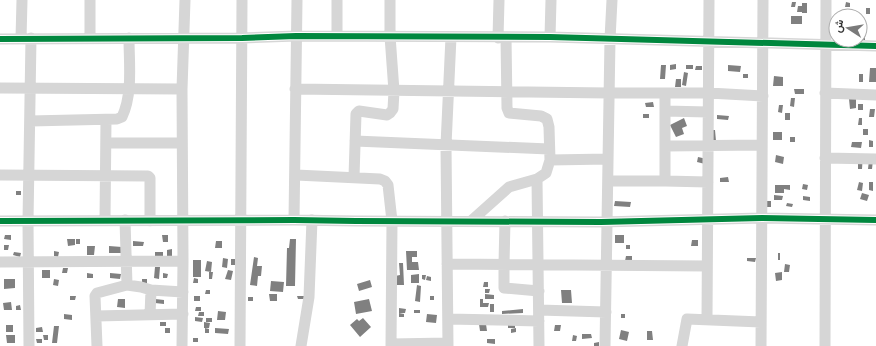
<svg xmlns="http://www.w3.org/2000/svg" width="876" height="346" viewBox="0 0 876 346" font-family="Jost,Vazirmatn,sans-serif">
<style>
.building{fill:#808080}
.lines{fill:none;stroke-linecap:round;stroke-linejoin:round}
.minor{stroke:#d6d6d6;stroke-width:11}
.cycleway-casing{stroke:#fff;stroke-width:8}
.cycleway{stroke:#00873e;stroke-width:6}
</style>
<rect width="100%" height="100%" fill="#fff"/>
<path class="building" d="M 792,2 L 796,2 L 795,7 L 791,7 Z
M 846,2 L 850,3 L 850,7 L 845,7 Z
M 802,3 L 807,3 L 807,13 L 802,13 Z
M 798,6 L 802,6 L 802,12 L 797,12 Z
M 866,8 L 870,8 L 870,14 L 866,14 Z
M 791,16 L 802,16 L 802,24 L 791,24 Z
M 860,36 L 865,36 L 865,40 L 860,40 Z
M 676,64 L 676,69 L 670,70 L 670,65 Z
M 661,65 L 666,65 L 665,79 L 660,79 Z
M 686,65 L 693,65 L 693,69 L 686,69 Z
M 728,65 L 741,66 L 740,72 L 728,71 Z
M 696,66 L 702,66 L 702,70 L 695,70 Z
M 870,68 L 876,68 L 876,82 L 869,82 Z
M 684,72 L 688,73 L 686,86 L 682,85 Z
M 743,74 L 748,74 L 748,78 L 743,78 Z
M 859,74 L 863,74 L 863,82 L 859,82 Z
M 774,76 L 783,77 L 783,86 L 773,86 Z
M 676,79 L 681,79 L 681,87 L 675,87 Z
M 794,89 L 804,89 L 804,94 L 795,94 Z
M 791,98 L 795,98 L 794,107 L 790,106 Z
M 849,99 L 856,99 L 856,108 L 850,109 Z
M 653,102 L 654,107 L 646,107 L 645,103 Z
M 858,104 L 863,104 L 863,110 L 858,110 Z
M 779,105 L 783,105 L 782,113 L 778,112 Z
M 870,109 L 875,109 L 874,117 L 869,117 Z
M 785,113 L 790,113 L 790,120 L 785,120 Z
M 643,114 L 649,114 L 649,118 L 643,118 Z
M 717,115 L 729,116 L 728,120 L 717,119 Z
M 684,118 L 687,126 L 682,128 L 684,134 L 676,137 L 670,125 Z
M 859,118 L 862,118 L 862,125 L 858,125 Z
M 863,129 L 868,129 L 868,135 L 863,135 Z
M 711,130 L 715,130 L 716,141 L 712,141 Z
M 773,132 L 782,132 L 782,140 L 773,140 Z
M 790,137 L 795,137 L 795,142 L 790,142 Z
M 869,140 L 873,141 L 873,147 L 869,147 Z
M 852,142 L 862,142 L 861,148 L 851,147 Z
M 863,154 L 862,169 L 858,169 L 858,159 Z
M 776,155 L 784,157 L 783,164 L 775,162 Z
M 698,157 L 707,159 L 705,164 L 697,162 Z
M 869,160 L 873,160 L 872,169 L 868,169 Z
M 728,177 L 729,182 L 720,182 L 720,178 Z
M 859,182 L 863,183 L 862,191 L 857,190 Z
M 869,182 L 873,182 L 873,191 L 869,190 Z
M 803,184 L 808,185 L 807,190 L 802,189 Z
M 775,185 L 784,185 L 784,193 L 775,193 Z
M 784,185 L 790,185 L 790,190 L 784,189 Z
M 16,191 L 21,191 L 21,195 L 16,195 Z
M 862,193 L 869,195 L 867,201 L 860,199 Z
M 774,195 L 783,196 L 782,200 L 774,200 Z
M 803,196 L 810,197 L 810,201 L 803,200 Z
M 615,201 L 631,202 L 630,207 L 614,206 Z
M 767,201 L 771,201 L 771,207 L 767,207 Z
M 787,203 L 793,204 L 792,207 L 786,206 Z
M 5,235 L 11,235 L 11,240 L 4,239 Z
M 162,235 L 168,235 L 168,242 L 163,242 Z
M 615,235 L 624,235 L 624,243 L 615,243 Z
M 67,239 L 75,239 L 75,245 L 68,246 Z
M 76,239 L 80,239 L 80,244 L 76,244 Z
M 290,239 L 296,239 L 295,286 L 286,286 L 287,248 L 289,248 Z
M 692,240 L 698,240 L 698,246 L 691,246 Z
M 133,241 L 144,242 L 143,246 L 133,246 Z
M 216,241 L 222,241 L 222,248 L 215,248 Z
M 4,245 L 9,245 L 8,250 L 4,250 Z
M 626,245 L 630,245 L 630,249 L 626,249 Z
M 87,246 L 95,246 L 94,255 L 87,255 Z
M 109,246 L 122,247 L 121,253 L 109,253 Z
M 172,249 L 172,257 L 167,257 L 167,250 Z
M 54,251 L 59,252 L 58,257 L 54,256 Z
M 406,251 L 417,251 L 417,257 L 412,257 L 412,262 L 418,262 L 419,270 L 407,270 Z
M 14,252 L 21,253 L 20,257 L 13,255 Z
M 155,252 L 163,252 L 163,258 L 155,257 Z
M 778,253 L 780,253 L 780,260 L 778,260 Z
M 626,256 L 632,256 L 632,261 L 625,261 Z
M 254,257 L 258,258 L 257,266 L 262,266 L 261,276 L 258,276 L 257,286 L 250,285 Z
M 223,258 L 228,259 L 227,268 L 222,267 Z
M 747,258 L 756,258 L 755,262 L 747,261 Z
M 231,259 L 235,259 L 235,265 L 231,265 Z
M 193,260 L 201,260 L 201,277 L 193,277 Z
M 207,261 L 212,262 L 211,272 L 205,271 Z
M 399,263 L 403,263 L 404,285 L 396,285 L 395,276 L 400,275 Z
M 785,264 L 790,265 L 789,272 L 784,272 Z
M 155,267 L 160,267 L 159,279 L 154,278 Z
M 63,268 L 68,268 L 67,273 L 62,273 Z
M 42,270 L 50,270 L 50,278 L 42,278 Z
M 228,270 L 233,271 L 231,280 L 225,279 Z
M 209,272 L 213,272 L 212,279 L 209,279 Z
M 782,272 L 782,280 L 776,281 L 775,273 Z
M 87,273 L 93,274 L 93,278 L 87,278 Z
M 110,273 L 121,274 L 120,279 L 110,278 Z
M 163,273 L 168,274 L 167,278 L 163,278 Z
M 419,274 L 419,283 L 411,283 L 411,275 Z
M 422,275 L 426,275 L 425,280 L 422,279 Z
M 427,276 L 431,277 L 431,281 L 426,280 Z
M 194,278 L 198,279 L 198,283 L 193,283 Z
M 4,279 L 15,279 L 15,288 L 4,289 Z
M 54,279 L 59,280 L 58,286 L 53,285 Z
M 142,279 L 147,279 L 147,289 L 142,289 Z
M 370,280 L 372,287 L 359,291 L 357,284 Z
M 271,281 L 284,282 L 283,292 L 270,291 Z
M 484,282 L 488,282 L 488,287 L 483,287 Z
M 417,285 L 421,286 L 420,302 L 415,301 Z
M 485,289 L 490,289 L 489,293 L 485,293 Z
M 206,290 L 210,290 L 210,294 L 205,294 Z
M 561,290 L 571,290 L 572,303 L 562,303 Z
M 269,294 L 277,294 L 277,301 L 270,301 Z
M 485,294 L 494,295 L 494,299 L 485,299 Z
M 70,296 L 76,296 L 75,300 L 70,300 Z
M 194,296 L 200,296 L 200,301 L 194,301 Z
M 297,296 L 305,296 L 305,299 L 298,299 Z
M 430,296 L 434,296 L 434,300 L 430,300 Z
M 248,297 L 253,297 L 253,301 L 248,301 Z
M 118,299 L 125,299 L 125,308 L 117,307 Z
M 155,299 L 164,300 L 164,304 L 155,303 Z
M 369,299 L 372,311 L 356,314 L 354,302 Z
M 480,299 L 483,299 L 483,303 L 489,303 L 488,307 L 480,307 Z
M 11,302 L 12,310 L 4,310 L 3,303 Z
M 490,304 L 494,304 L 494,312 L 490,312 Z
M 20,305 L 21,310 L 16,310 L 16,306 Z
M 196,307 L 201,307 L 201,311 L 195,311 Z
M 399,308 L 406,309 L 405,313 L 399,313 Z
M 523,309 L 523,313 L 502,314 L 502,311 Z
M 414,310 L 420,310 L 420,313 L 414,313 Z
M 218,311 L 226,312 L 225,320 L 217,320 Z
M 199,312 L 204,312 L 204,316 L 198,316 Z
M 399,313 L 404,314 L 404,317 L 399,317 Z
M 64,314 L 72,315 L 72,320 L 64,319 Z
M 427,314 L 437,315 L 436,323 L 426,322 Z
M 621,314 L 625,314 L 625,318 L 621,318 Z
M 195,317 L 203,318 L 202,322 L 195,321 Z
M 206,318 L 212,318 L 212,322 L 206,322 Z
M 363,318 L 371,327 L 360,337 L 350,325 L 357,319 L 359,321 Z
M 160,322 L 166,322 L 166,326 L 160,326 Z
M 204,322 L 210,323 L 209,328 L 204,328 Z
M 479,324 L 486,324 L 487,331 L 480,331 Z
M 515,324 L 515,328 L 508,328 L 508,325 Z
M 6,325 L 13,325 L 13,332 L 6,332 Z
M 555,325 L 561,325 L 560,331 L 554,331 Z
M 54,326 L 59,326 L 57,343 L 52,343 Z
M 42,327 L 43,332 L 36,332 L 36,328 Z
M 165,328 L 170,328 L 170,333 L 165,333 Z
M 205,328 L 209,329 L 209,333 L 205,333 Z
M 215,328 L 229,329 L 228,334 L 215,333 Z
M 516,328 L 516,332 L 511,333 L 511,329 Z
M 621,330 L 629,332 L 627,341 L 619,339 Z
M 647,331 L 652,331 L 653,340 L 647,340 Z
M 582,334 L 591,334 L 592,338 L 582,339 Z
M 6,335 L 15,335 L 15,343 L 7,343 Z
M 43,335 L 48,335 L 48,340 L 44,340 Z
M 573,335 L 577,336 L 576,341 L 572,341 Z
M 193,338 L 198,338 L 198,342 L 193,342 Z
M 36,339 L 42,339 L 42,343 L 37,343 Z
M 487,339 L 495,339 L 495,344 L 487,343 Z
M 599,342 L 599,346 L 594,346 L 594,343 Z"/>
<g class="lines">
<path class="minor" d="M 337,36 L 337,0
M 550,37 L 551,0
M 90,38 L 90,0
M 498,38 L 499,0
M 0,39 L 242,38 L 296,36 L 550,37 L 876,46
M 21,39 L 22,0
M 0,88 L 182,89
M 295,89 L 609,93 L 709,93 L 763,96
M 665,93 L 665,181 L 708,182
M 825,93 L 876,95
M 665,111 L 708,112
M 30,121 L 117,119 L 122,117 C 133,94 129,63 129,38
M 355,141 L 549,149
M 106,143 L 182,143
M 665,146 L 762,145
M 825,158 L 876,159
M 550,160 L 608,159
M 0,175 L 148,176 L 150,178 L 150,221
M 296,175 L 380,179 L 385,181 L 388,185 L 392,221 L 391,346
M 354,177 L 356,114 L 359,111 L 387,115 L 390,113 L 393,109 L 394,91 L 390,36 L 390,0
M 537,179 L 539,346
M 608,181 L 665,181
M 105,220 L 106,120
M 294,220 L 297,0
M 0,221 L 294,220 L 356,221 L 601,222 L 762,218 L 876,220
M 471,221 L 509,187 L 537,179 L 546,173 L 550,160 L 549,127 L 547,119 L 541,116 L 509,113 L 507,108 L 506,37
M 505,221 L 504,264 L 504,288 L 539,291
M 0,262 L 183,261
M 447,264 L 707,266
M 127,285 L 141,287 L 151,290 L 183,292
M 539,310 L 606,312
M 150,315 L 151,290
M 96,316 L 183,314
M 448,319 L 539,321
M 707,319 L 709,0
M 391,344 L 448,343
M 29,346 L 28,221 L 31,38
M 97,346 L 95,296 L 97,293 L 127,285 L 125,220
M 182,346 L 183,261 L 182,89 L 185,0
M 240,346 L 242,0
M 301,346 L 309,297 L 312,220
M 448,346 L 446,145 L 451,37
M 605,346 L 610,39 L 612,0
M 682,346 L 687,319 L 761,322
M 761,346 L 763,0
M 825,346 L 826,0"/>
<g class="cycleway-casing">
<path id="cycleway" d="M 0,39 L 242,38 L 296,36 L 550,37 L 876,46
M 0,221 L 294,220 L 356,221 L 601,222 L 762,218 L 876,220"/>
</g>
<use href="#cycleway" class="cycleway"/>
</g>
<g transform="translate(848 28) rotate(282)"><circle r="19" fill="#ffffff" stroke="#adadad"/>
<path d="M0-3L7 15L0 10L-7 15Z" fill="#7a7a7a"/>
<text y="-6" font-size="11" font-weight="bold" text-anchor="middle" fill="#323232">ش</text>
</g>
</svg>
